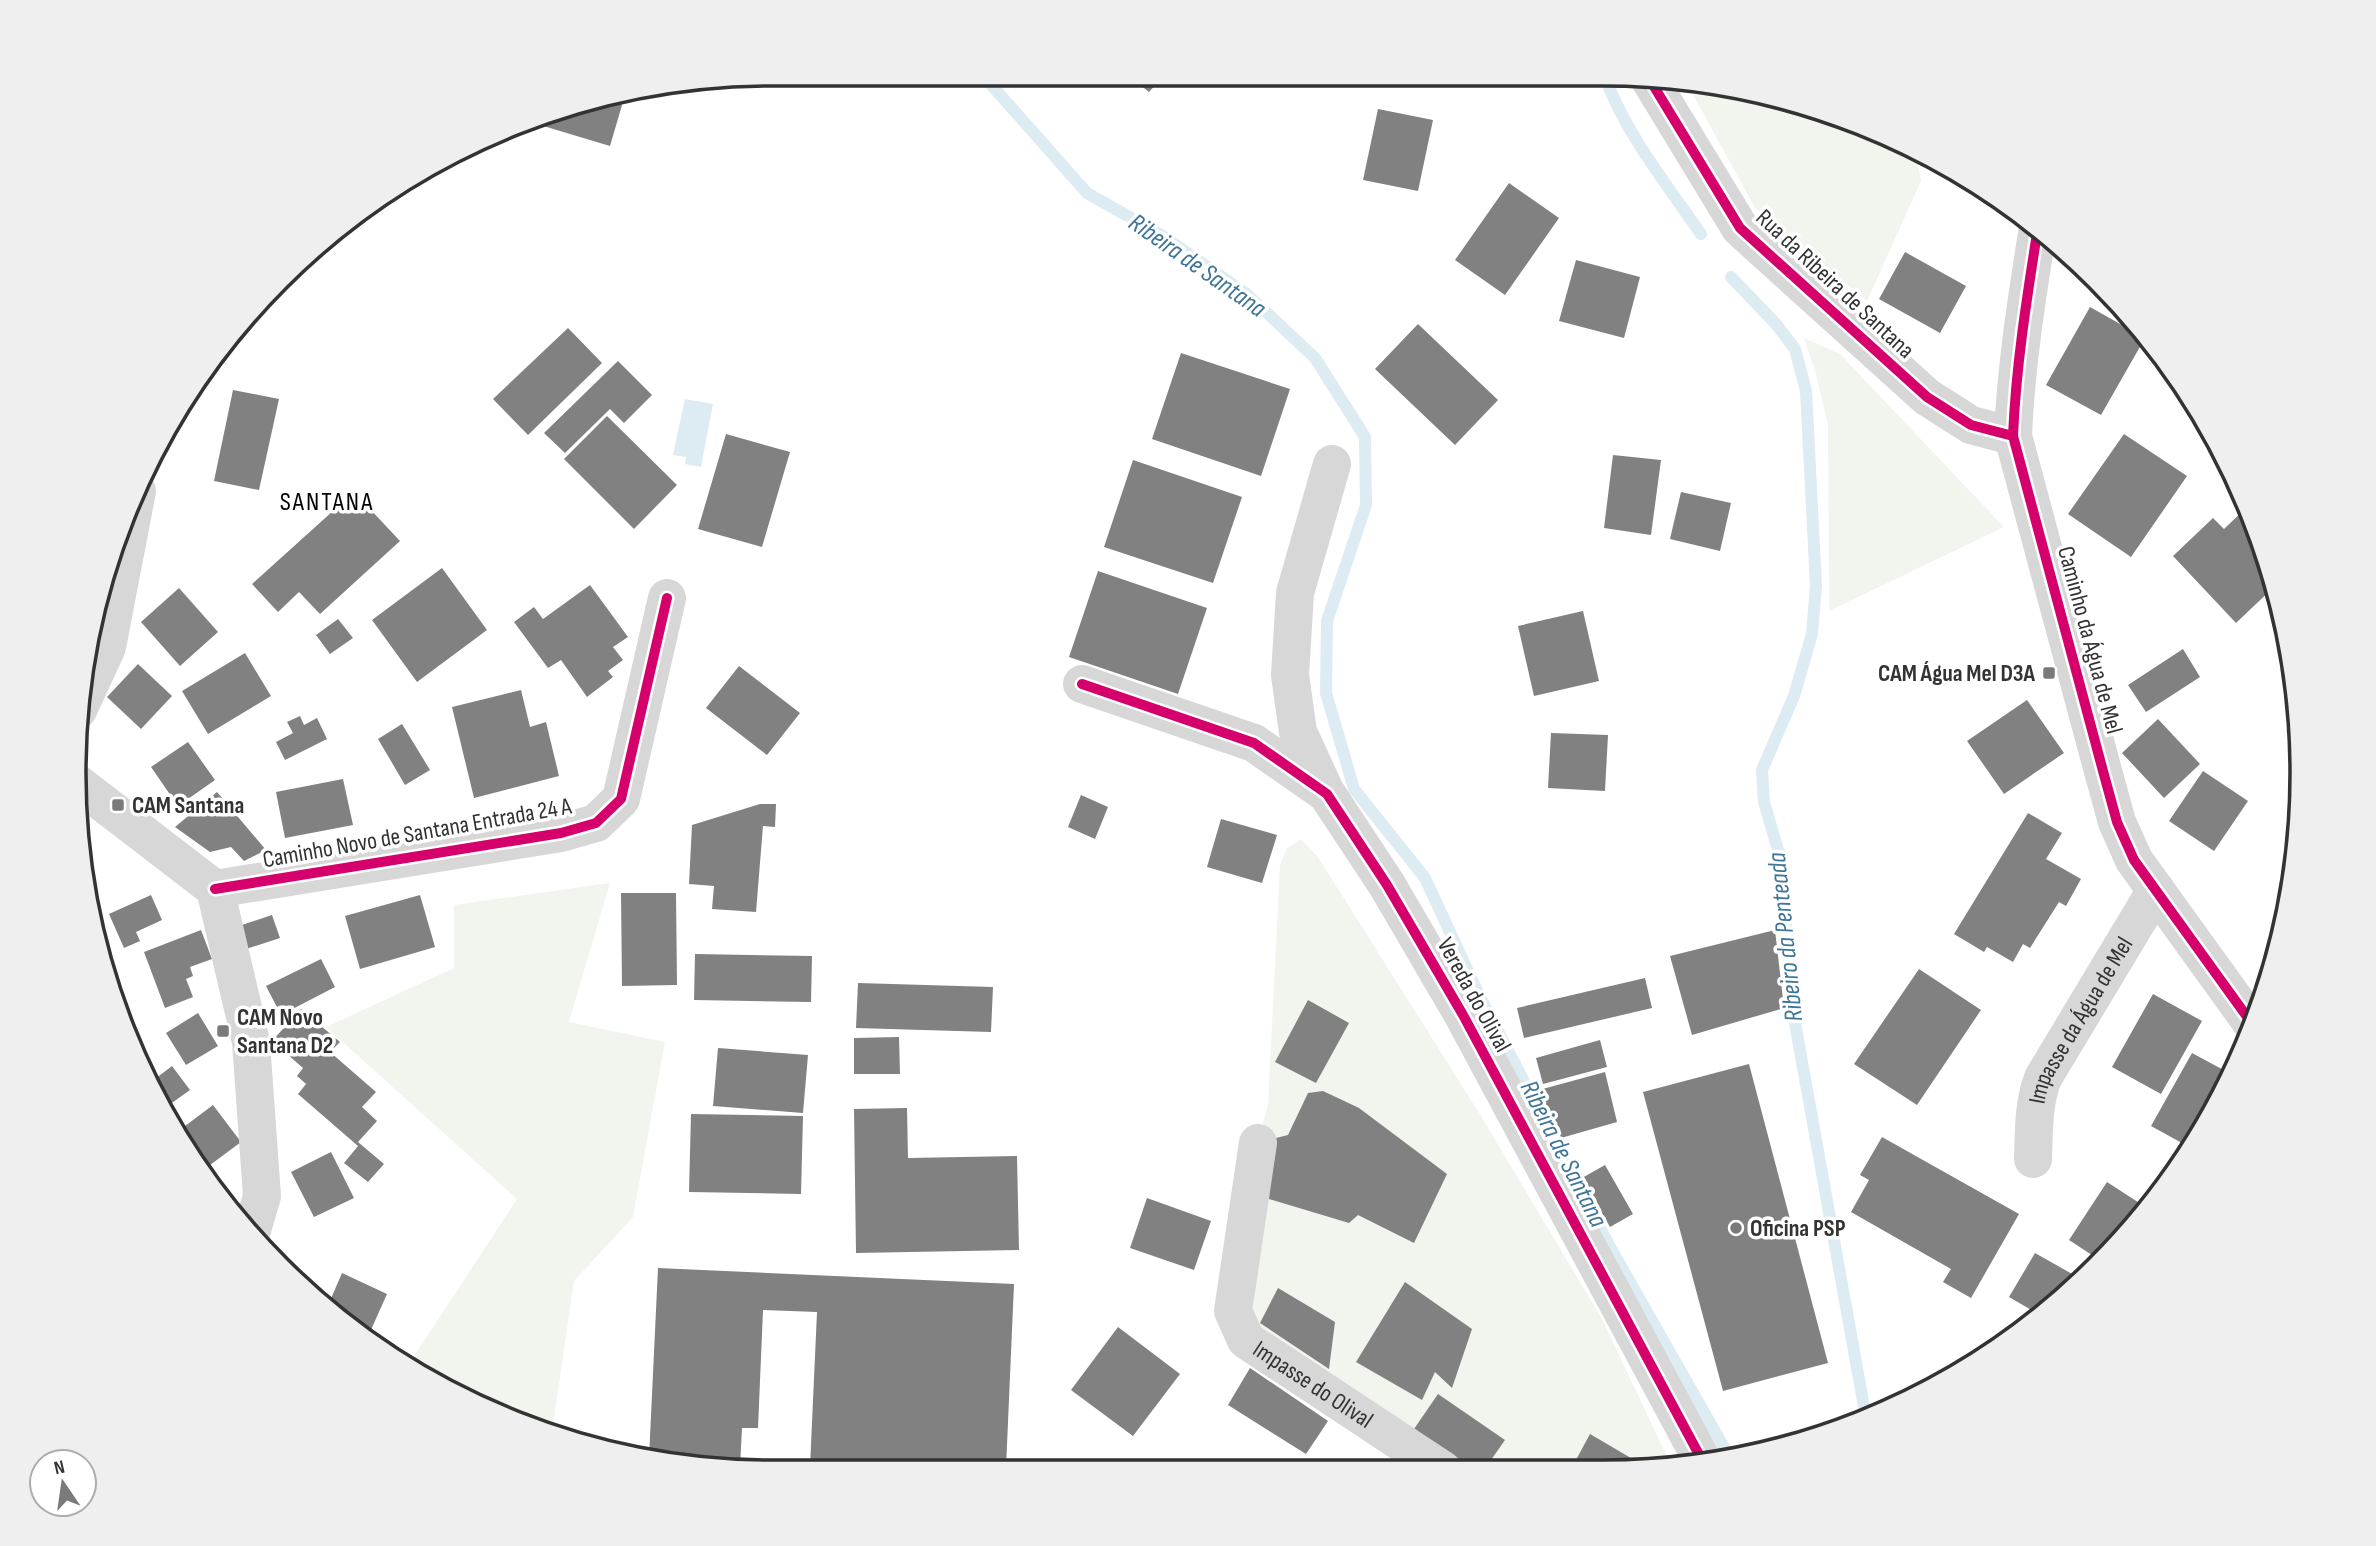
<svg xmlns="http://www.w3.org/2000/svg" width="2376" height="1546" viewBox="0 0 2376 1546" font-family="'Sofia Sans Condensed',sans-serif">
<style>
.green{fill:#f1f5ed}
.water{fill:#ddebf3}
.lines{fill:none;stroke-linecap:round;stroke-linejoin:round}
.stream{stroke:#ddebf3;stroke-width:12}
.building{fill:#818181}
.street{stroke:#d7d7d7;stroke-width:38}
.cycleway-casing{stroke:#fff;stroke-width:15}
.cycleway{stroke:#d6006c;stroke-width:10}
.poi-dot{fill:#7a7a7a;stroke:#fff;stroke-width:2.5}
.labels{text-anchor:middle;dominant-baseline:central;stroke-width:7;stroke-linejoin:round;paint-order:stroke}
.street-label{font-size:24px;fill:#333;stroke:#fff}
.poi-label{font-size:24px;font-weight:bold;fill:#333;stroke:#fff;text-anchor:start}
.water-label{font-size:26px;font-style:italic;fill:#3f7597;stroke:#fff}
.neighbourhood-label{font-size:26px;letter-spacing:2px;fill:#000;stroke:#fff}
.rim{fill:none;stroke:#333;stroke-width:3.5}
</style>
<rect width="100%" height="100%" fill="#fff"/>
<path class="green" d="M 1685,80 L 1695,80 L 1871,127 L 1915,150 L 1921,181 L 1867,301 L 1755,208 Z
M 1804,338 L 1840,354 L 2004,527 L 1829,611 L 1828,425 L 1816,374 Z
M 1301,839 L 1318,857 L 1481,1116 L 1602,1319 L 1672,1467 L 1648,1471 L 1443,1470 L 1246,1340 L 1258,1143 L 1268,1104 L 1280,865 L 1287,848 Z
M 610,883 L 569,1022 L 665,1042 L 633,1217 L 574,1281 L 552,1432 L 505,1419 L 407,1367 L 517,1199 L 326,1027 L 454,968 L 454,905 Z"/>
<path class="water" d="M 685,399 L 713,404 L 701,467 L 685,464 L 686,457 L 673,455 Z"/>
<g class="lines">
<path class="stream" d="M 987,80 L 1087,193 L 1163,236 L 1248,295 L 1315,358 L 1365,437 L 1366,505 L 1327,621 L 1326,693 L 1354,789 L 1425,878 L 1478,993 L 1610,1247 L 1730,1458
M 1606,80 C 1627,135 1667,185 1701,234
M 1731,277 L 1776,324 L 1795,349 L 1806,391 L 1816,586 L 1812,634 L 1794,696 L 1762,770 L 1764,802 L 1780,857 L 1795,1023 L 1866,1418"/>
</g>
<path class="building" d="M 1134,80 L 1160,80 L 1149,92 Z
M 610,96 L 622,105 L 610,146 L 540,125 L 544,113 L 549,110 Z
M 1378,109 L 1433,120 L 1418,191 L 1363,180 Z
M 1509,183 L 1559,218 L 1505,295 L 1455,260 Z
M 1905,252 L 1966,286 L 1940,333 L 1879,299 Z
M 1576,260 L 1640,277 L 1624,338 L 1559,321 Z
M 2090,307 L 2145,338 L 2101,415 L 2046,385 Z
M 1418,324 L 1498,400 L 1455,445 L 1375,369 Z
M 568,328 L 602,363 L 528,435 L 493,399 Z
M 1181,353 L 1290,389 L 1261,476 L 1152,439 Z
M 618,361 L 652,395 L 624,423 L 610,409 L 565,453 L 544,433 Z
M 233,390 L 279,399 L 259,490 L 214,481 Z
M 607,416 L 677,485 L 634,529 L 564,459 Z
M 726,434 L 790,452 L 762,547 L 698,529 Z
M 2124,434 L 2187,476 L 2131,557 L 2068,514 Z
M 1613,455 L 1661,460 L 1651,535 L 1604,528 Z
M 1133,460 L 1242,497 L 1213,583 L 1104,547 Z
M 354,492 L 400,541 L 320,614 L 299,592 L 278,612 L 252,584 Z
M 1681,492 L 1731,503 L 1720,551 L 1670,539 Z
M 2247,507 L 2276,585 L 2236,623 L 2173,556 L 2213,518 L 2224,529 Z
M 442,568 L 487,630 L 417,682 L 372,620 Z
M 1098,571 L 1207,608 L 1178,694 L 1069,657 Z
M 590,585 L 628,637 L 613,647 L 623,660 L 608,671 L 613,677 L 587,697 L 561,660 L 548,668 L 514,622 L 534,607 L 543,619 Z
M 179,588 L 218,632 L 180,666 L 141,622 Z
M 1583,611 L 1599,681 L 1534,696 L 1518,626 Z
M 338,619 L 353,638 L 330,654 L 316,635 Z
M 2183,649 L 2200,677 L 2146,712 L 2128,685 Z
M 245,653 L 271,696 L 208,734 L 182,691 Z
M 138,664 L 172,696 L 141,729 L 107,697 Z
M 739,666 L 800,713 L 767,755 L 706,708 Z
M 521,690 L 530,727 L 546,722 L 559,776 L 474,798 L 452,707 Z
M 2027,700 L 2064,753 L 2004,794 L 1967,741 Z
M 300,716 L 304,725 L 317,718 L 327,739 L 285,760 L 276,742 L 293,733 L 287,722 Z
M 2158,719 L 2200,764 L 2164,798 L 2122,753 Z
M 402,724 L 430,770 L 405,785 L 378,739 Z
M 1551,733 L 1608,735 L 1605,791 L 1548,788 Z
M 188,742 L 215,780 L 178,806 L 151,767 Z
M 2203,771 L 2248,801 L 2214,851 L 2169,821 Z
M 343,779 L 353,825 L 285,838 L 276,792 Z
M 217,792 L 266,850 L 244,861 L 231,847 L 210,852 L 175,827 Z
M 1081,795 L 1108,807 L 1095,839 L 1068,827 Z
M 2297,802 L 2299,802 L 2297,860 L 2286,858 Z
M 760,804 L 776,804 L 775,827 L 763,826 L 756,912 L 712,909 L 714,886 L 689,884 L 692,825 Z
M 2028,813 L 2062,833 L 2046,859 L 2081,879 L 2066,906 L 2059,902 L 2030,948 L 2023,944 L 2013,962 L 1987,947 L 1984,952 L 1954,934 Z
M 1221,819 L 1277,835 L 1262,883 L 1207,867 Z
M 621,893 L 676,893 L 677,985 L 622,986 Z
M 151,895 L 162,920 L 136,932 L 140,941 L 124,948 L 109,914 Z
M 420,895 L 435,947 L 360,969 L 345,916 Z
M 272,915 L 280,938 L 237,952 L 230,929 Z
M 201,930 L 212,959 L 190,967 L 193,976 L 186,979 L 193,997 L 165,1008 L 144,952 Z
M 1775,930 L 1784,1008 L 1692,1035 L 1670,956 Z
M 695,954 L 812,956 L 811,1002 L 694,1000 Z
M 321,959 L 335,987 L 281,1015 L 266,986 Z
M 1919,969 L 1981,1010 L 1917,1105 L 1854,1064 Z
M 1645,978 L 1652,1008 L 1524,1038 L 1517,1008 Z
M 858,983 L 993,987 L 991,1032 L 856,1028 Z
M 2153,994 L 2202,1021 L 2161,1094 L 2112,1067 Z
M 1308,1000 L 1349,1023 L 1316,1083 L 1275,1062 Z
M 301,1009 L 340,1042 L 330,1052 L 376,1092 L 362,1107 L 377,1121 L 358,1142 L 384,1164 L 368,1182 L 344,1163 L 358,1146 L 298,1094 L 306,1084 L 297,1076 L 303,1068 L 272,1041 Z
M 198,1013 L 218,1046 L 186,1065 L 166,1033 Z
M 899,1037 L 900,1074 L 854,1074 L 854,1038 Z
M 1600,1040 L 1607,1067 L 1543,1084 L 1536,1058 Z
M 718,1048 L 808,1055 L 803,1113 L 713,1106 Z
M 2192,1053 L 2231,1074 L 2209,1122 L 2191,1148 L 2151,1126 Z
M 1749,1064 L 1828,1363 L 1723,1391 L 1643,1092 Z
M 172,1066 L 190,1090 L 162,1110 L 151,1082 Z
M 1605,1072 L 1617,1122 L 1561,1138 L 1539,1090 Z
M 1323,1091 L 1359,1108 L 1447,1174 L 1414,1243 L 1358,1215 L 1349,1223 L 1269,1199 L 1272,1139 L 1288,1135 L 1308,1093 Z
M 213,1105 L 241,1142 L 202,1171 L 177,1132 Z
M 907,1108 L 908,1158 L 1017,1156 L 1019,1250 L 856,1253 L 854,1109 Z
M 691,1114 L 803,1116 L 801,1194 L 689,1192 Z
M 1882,1137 L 2019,1214 L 1971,1298 L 1943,1282 L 1951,1269 L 1851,1212 L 1869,1180 L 1860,1175 Z
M 331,1152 L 354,1198 L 314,1217 L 291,1172 Z
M 1605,1165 L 1633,1214 L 1610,1227 L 1582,1178 Z
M 2107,1182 L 2147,1208 L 2129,1234 L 2101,1261 L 2069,1240 Z
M 1147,1198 L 1211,1221 L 1194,1270 L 1130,1248 Z
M 2035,1253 L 2081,1279 L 2042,1316 L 2009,1297 Z
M 658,1268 L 1014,1284 L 1006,1468 L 810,1467 L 817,1312 L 763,1310 L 758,1428 L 742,1428 L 740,1467 L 682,1467 L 649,1458 Z
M 342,1273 L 387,1294 L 366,1341 L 326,1310 Z
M 1405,1282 L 1472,1329 L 1452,1388 L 1435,1372 L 1422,1400 L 1356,1362 Z
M 1278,1288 L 1335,1322 L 1329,1369 L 1260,1323 Z
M 1118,1327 L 1180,1374 L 1133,1436 L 1071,1390 Z
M 1250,1368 L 1328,1421 L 1306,1454 L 1228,1405 Z
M 1959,1371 L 1933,1388 L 1930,1378 Z
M 1438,1394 L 1505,1440 L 1484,1470 L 1473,1470 L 1414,1429 Z
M 1590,1434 L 1636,1461 L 1630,1471 L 1570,1471 Z
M 1399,1459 L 1412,1470 L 1390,1470 Z"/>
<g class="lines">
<g class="street">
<path d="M 1650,80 L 1740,228 L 1927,397 L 1971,425 L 2013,436"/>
<path d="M 2038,227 C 2027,297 2016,365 2013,436 L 2103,771 L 2117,822 L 2134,860 L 2253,1025"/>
<path d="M 1082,684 L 1254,743 L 1327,794 L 1387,885 L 1463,1015 L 1703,1462"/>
<path d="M 78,710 L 107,647 L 137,491"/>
<path d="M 77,783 L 215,889 L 251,1042 L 262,1196 L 250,1237"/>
<path d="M 1326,793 L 1298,732 L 1290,675 L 1295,593 L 1332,464"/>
<path d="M 215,889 L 561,833 L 596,823 L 621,799 L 667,598"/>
<path id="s1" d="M 1258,1143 L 1233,1311 L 1246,1340 L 1443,1470"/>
<path id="s2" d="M 2033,1159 C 2034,1132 2033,1104 2043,1078 L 2156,890"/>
</g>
<g class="cycleway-casing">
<path id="cycleway" d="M 1650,80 L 1740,228 L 1927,397 L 1971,425 L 2013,436
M 2038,227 C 2027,297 2016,365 2013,436 L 2103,771 L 2117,822 L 2134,860 L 2253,1025
M 1082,684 L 1254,743 L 1327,794 L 1387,885 L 1463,1015 L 1703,1462
M 215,889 L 561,833 L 596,823 L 621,799 L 667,598"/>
</g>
<use href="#cycleway" class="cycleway"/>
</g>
<g class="poi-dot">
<rect x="2042" y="666" width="14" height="14" rx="3.5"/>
<rect x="111" y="798" width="14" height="14" rx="3.5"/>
<rect x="216" y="1024" width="14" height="14" rx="3.5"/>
<circle cx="1736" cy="1228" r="7"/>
</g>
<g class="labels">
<g class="street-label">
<text transform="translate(1835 284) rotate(43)">Rua da Ribeira de Santana</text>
<text transform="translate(2090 640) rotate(75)">Caminho da Água de Mel</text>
<text transform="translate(417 833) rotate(-10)">Caminho Novo de Santana Entrada 24 A</text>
<text transform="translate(1474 995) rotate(61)">Vereda do Olival</text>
<text stroke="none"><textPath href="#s2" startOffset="150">Impasse da Água de Mel</textPath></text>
<text stroke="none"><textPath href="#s1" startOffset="282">Impasse do Olival</textPath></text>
</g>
<g class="poi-label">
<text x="2035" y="673" text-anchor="end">CAM Água Mel D3A</text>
<text x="132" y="805">CAM Santana</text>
<text x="237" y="1017">CAM Novo<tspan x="237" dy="28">Santana D2</tspan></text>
<text x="1750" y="1228">Oficina PSP</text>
</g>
<g class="water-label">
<text transform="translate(1197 266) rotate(35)">Ribeira de Santana</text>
<text transform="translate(1786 937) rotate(-96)">Ribeiro da Penteada</text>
<text transform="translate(1563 1154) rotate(63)">Ribeira de Santana</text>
</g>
<g class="neighbourhood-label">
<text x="327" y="502">SANTANA</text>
</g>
</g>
<path d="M0 0H2376V1546H0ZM773 86H1603A687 687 0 0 1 2290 773V773A687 687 0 0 1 1603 1460H773A687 687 0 0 1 86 773V773A687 687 0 0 1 773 86Z" fill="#efefef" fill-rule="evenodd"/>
<path class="rim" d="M773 86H1603A687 687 0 0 1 2290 773V773A687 687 0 0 1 1603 1460H773A687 687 0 0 1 86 773V773A687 687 0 0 1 773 86Z"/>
<g transform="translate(63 1483) rotate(347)"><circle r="33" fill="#ffffff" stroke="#adadad" stroke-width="2"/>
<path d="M0-5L12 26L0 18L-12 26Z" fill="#7a7a7a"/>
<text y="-10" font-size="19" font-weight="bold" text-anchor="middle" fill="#333333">N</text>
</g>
</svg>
